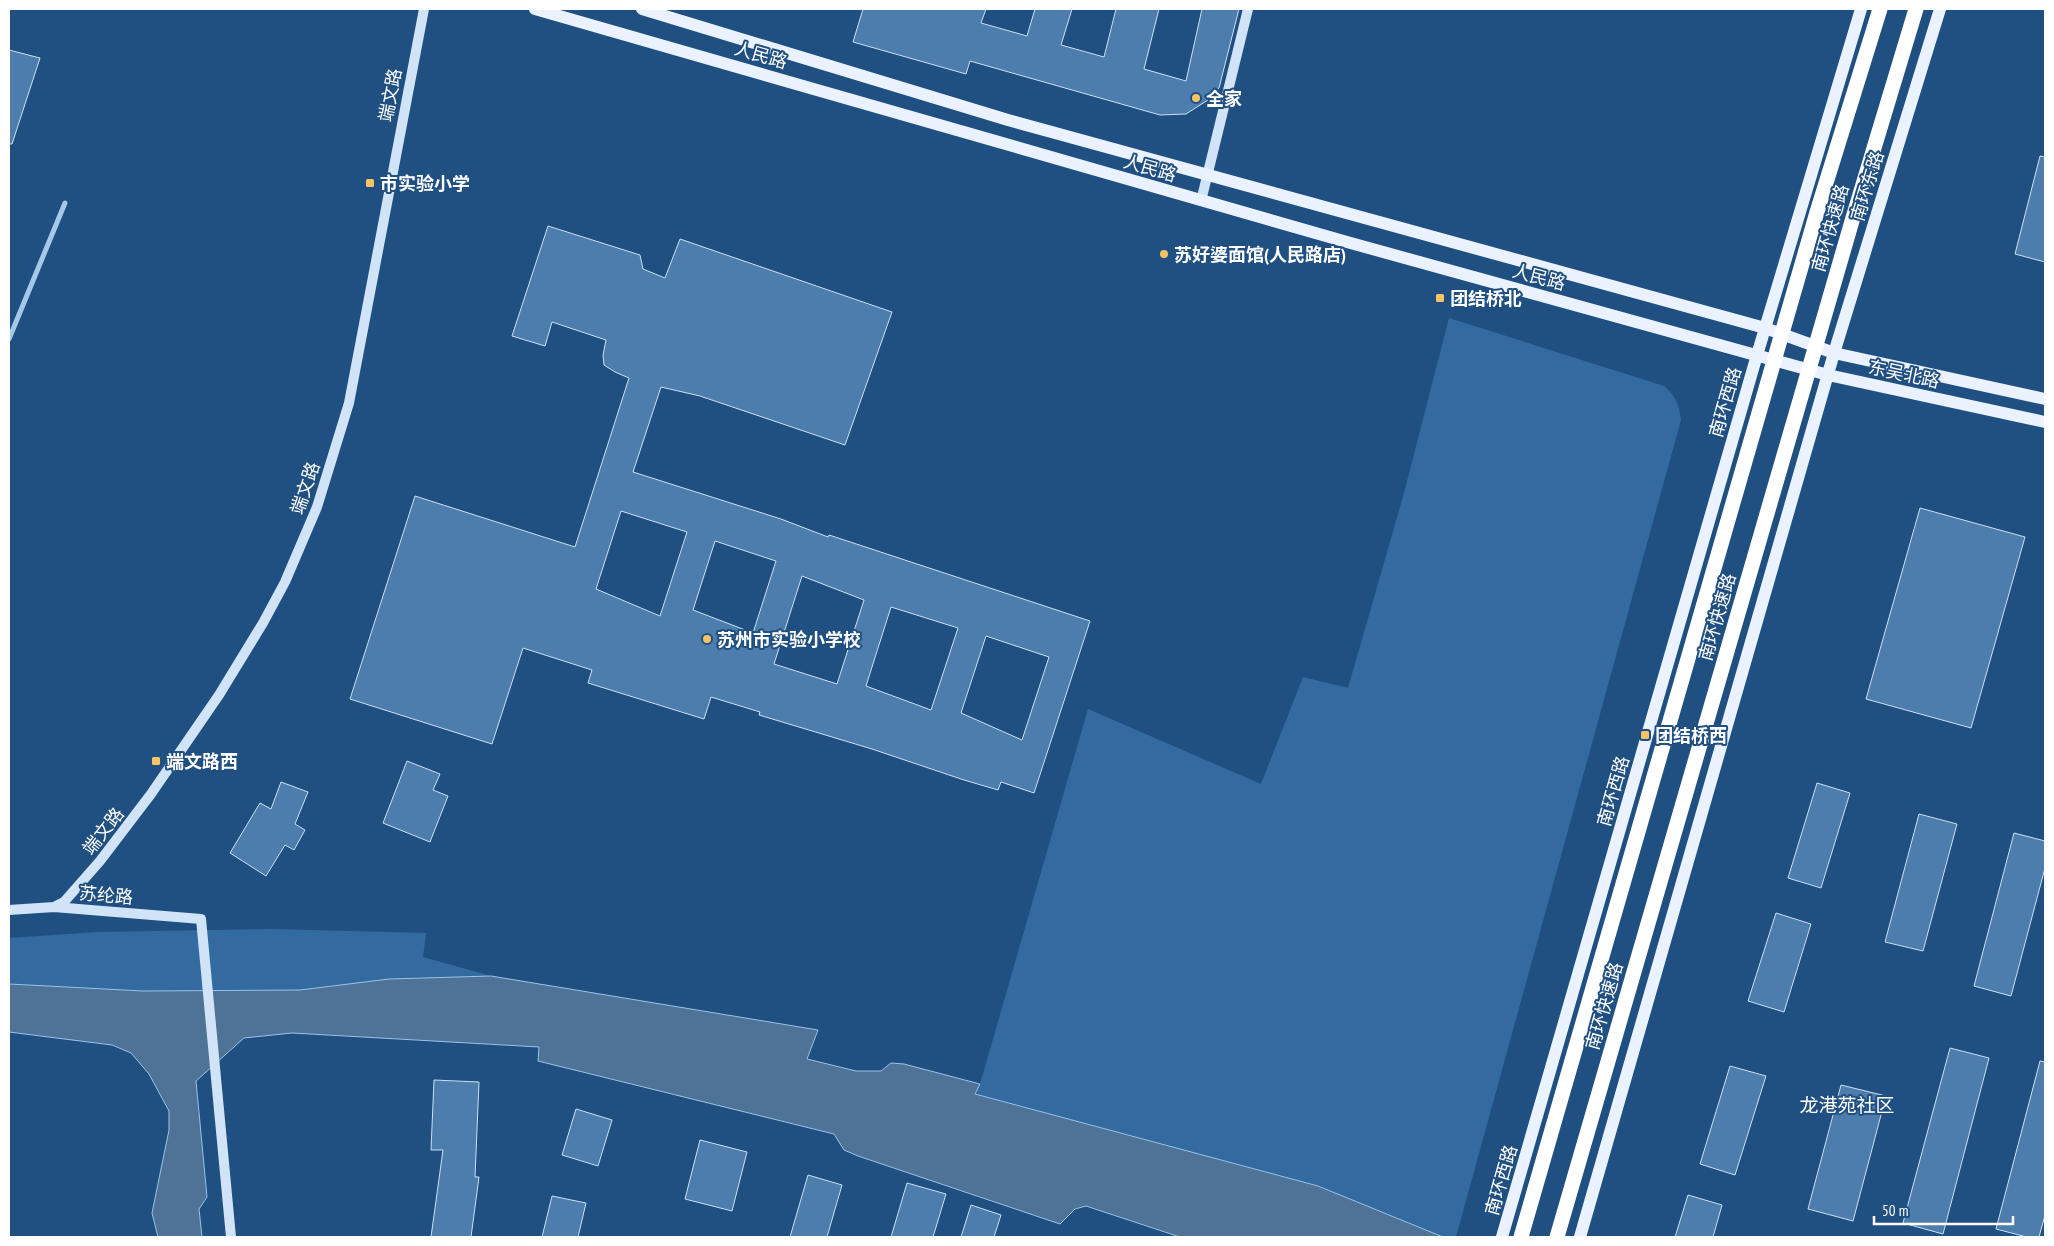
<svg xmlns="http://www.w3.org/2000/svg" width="2054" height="1246" viewBox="0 0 2054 1246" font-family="'PT Sans Narrow','Noto Sans SC',sans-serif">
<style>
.green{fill:#336ba0}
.water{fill:#4f7397;stroke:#99c3ea}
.building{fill:#4c7dac;stroke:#cae1f6;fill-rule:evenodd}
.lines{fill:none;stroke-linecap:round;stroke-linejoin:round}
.street{stroke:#a6c8e8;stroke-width:5}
.secondary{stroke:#d1e3f7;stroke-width:10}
.primary{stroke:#e9f2fe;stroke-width:12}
.highway-bridge{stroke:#fff;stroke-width:15}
.poi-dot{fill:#f6c466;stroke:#205082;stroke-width:2}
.labels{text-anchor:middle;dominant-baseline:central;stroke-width:4;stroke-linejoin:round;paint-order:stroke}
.street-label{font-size:18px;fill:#fff;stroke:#205082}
.poi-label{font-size:18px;font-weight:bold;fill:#fff;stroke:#205082;text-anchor:start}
.neighbourhood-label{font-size:19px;fill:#fff;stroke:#205082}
</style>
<rect width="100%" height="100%" fill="#205082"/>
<path class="green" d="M 1449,318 L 1664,386 C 1676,396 1679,405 1681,420 L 1456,1237 L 1443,1237 L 1318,1186 L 975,1094 L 980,1084 L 1088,709 L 1261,784 L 1303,677 L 1348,688 L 1404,493 Z
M 271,929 L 426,933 L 423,957 L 491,976 L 300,990 L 143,991 L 9,984 L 9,938 L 98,932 Z"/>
<path class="water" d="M 491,976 L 818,1030 L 807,1059 L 856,1071 L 881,1071 L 891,1063 L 904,1064 L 980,1084 L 975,1094 L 1318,1186 L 1443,1237 L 1180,1237 L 1086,1206 L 1075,1209 L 1060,1224 L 858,1156 L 844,1150 L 834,1134 L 538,1061 L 539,1047 L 292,1033 L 244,1038 L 196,1081 L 207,1197 L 199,1209 L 202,1237 L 158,1237 L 152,1213 L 169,1130 L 169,1111 L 149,1074 L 131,1053 L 112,1045 L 9,1032 L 9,984 L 143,991 L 300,990 L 389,979 Z"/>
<path class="building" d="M 863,9 L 986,9 L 981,23 L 1027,36 L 1035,9 L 1072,9 L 1061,45 L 1104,57 L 1116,9 L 1159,9 L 1144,69 L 1186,81 L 1202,9 L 1239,9 L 1219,88 L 1208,100 L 1186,114 L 1160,115 L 970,61 L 966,74 L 853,42 Z
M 9,50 L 40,58 L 12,144 L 9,144 Z
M 2040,156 L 2045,157 L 2045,262 L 2015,254 Z
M 548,226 L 640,255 L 643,269 L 665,278 L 680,239 L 892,312 L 845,445 L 700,396 L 661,387 L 633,472 L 781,519 L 828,537 L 829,535 L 1090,621 L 1034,793 L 1001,782 L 998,790 L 964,780 L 872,749 L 759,715 L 760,712 L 711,697 L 704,719 L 588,683 L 592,670 L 523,648 L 492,744 L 350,699 L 415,496 L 575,547 L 629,378 L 615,372 L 604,365 L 603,355 L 606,340 L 552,322 L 545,346 L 512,336 ZM 621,511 L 687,532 L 660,616 L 596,589 ZM 715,541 L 776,561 L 753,633 L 693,610 ZM 802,576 L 864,600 L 837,684 L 774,664 ZM 891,607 L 958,628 L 931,710 L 866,686 ZM 986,636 L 1049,657 L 1022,740 L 961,713 Z
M 1920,508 L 2025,537 L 1971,728 L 1866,699 Z
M 407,761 L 440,774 L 433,790 L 448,796 L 430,842 L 383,823 Z
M 281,782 L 308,792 L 295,824 L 305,830 L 294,850 L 285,845 L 266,876 L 230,853 L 260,803 L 271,809 Z
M 1817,783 L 1850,793 L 1821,888 L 1788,878 Z
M 1919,814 L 1957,824 L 1923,951 L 1885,942 Z
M 2014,833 L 2045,841 L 2045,868 L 2011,996 L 1974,986 Z
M 1776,913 L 1811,924 L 1784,1012 L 1748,1001 Z
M 1950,1048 L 1989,1058 L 1943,1234 L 1903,1223 Z
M 2040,1061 L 2045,1062 L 2045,1215 L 2039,1237 L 2027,1237 L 1996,1229 Z
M 1730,1066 L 1766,1076 L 1735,1175 L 1700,1164 Z
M 434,1080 L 479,1082 L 475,1177 L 479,1177 L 471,1237 L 431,1237 L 443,1150 L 431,1150 Z
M 1841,1085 L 1886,1096 L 1853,1221 L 1808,1209 Z
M 576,1109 L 612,1120 L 598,1166 L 562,1155 Z
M 700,1140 L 747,1152 L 732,1211 L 685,1199 Z
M 808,1175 L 842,1185 L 827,1237 L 790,1237 Z
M 907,1183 L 946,1194 L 933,1237 L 891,1237 Z
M 1688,1195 L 1722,1205 L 1713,1237 L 1675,1237 Z
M 552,1196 L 586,1203 L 578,1237 L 542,1237 Z
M 971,1205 L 1001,1215 L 994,1237 L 961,1237 Z"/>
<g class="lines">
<path class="street" d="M 9,339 L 65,203"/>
<path class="secondary" d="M 1201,201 L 1248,9
M 54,907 L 64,902 L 100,861 L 151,794 L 219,695 L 263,623 L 285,582 L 317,507 L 349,403 L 424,9
M 9,910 L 54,907 L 201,919 L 231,1237"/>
<path class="primary" d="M 535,9 L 1347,242 L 1828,375 L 2045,422
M 642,9 L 1008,120 L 1765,328 L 1834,353 L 2045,399
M 1502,1237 L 1757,355 L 1861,9
M 1580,1237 L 1834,353 L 1940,9"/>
<path class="highway-bridge" d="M 1521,1237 L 1817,212 L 1880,9
M 1557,1237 L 1852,221 L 1916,9"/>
</g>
<g class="poi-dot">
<circle cx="1196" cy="98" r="5"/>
<rect x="365" y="178" width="10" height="10" rx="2.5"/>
<circle cx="1164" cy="254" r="5"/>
<rect x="1435" y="293" width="10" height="10" rx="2.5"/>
<circle cx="707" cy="639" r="5"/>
<rect x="1640" y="730" width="10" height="10" rx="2.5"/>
<rect x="151" y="756" width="10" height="10" rx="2.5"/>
</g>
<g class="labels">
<g class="street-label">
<text transform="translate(761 55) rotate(16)">人民路</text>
<text transform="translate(390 95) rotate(-79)">端文路</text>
<text transform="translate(1150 168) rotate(16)">人民路</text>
<text transform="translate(1867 186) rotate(-73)">南环东路</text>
<text transform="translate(1830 228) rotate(-74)">南环快速路</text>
<text transform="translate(1539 277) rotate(15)">人民路</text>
<text transform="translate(1904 374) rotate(12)">东吴北路</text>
<text transform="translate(1725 402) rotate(-74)">南环西路</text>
<text transform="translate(305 488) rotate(-71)">端文路</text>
<text transform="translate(1717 617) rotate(-74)">南环快速路</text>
<text transform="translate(1613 791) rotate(-74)">南环西路</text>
<text transform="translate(103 831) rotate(-52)">端文路</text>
<text transform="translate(106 895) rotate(5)">苏纶路</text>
<text transform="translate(1604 1006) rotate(-74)">南环快速路</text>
<text transform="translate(1501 1180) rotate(-74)">南环西路</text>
</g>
<g class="poi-label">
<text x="1206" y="98">全家</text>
<text x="380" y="183">市实验小学</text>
<text x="1174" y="254">苏好婆面馆(人民路店)</text>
<text x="1450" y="298">团结桥北</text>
<text x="717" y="639">苏州市实验小学校</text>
<text x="1655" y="735">团结桥西</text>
<text x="166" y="761">端文路西</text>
</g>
<g class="neighbourhood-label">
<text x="1847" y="1105">龙港苑社区</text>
</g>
</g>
<rect width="2054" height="1246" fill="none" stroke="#ffffff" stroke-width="20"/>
<path d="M1874 1216v8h139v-8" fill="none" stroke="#ffffff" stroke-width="2.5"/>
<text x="1882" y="1216" font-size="15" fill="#ffffff" stroke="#205082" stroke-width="4" paint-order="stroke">50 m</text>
</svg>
